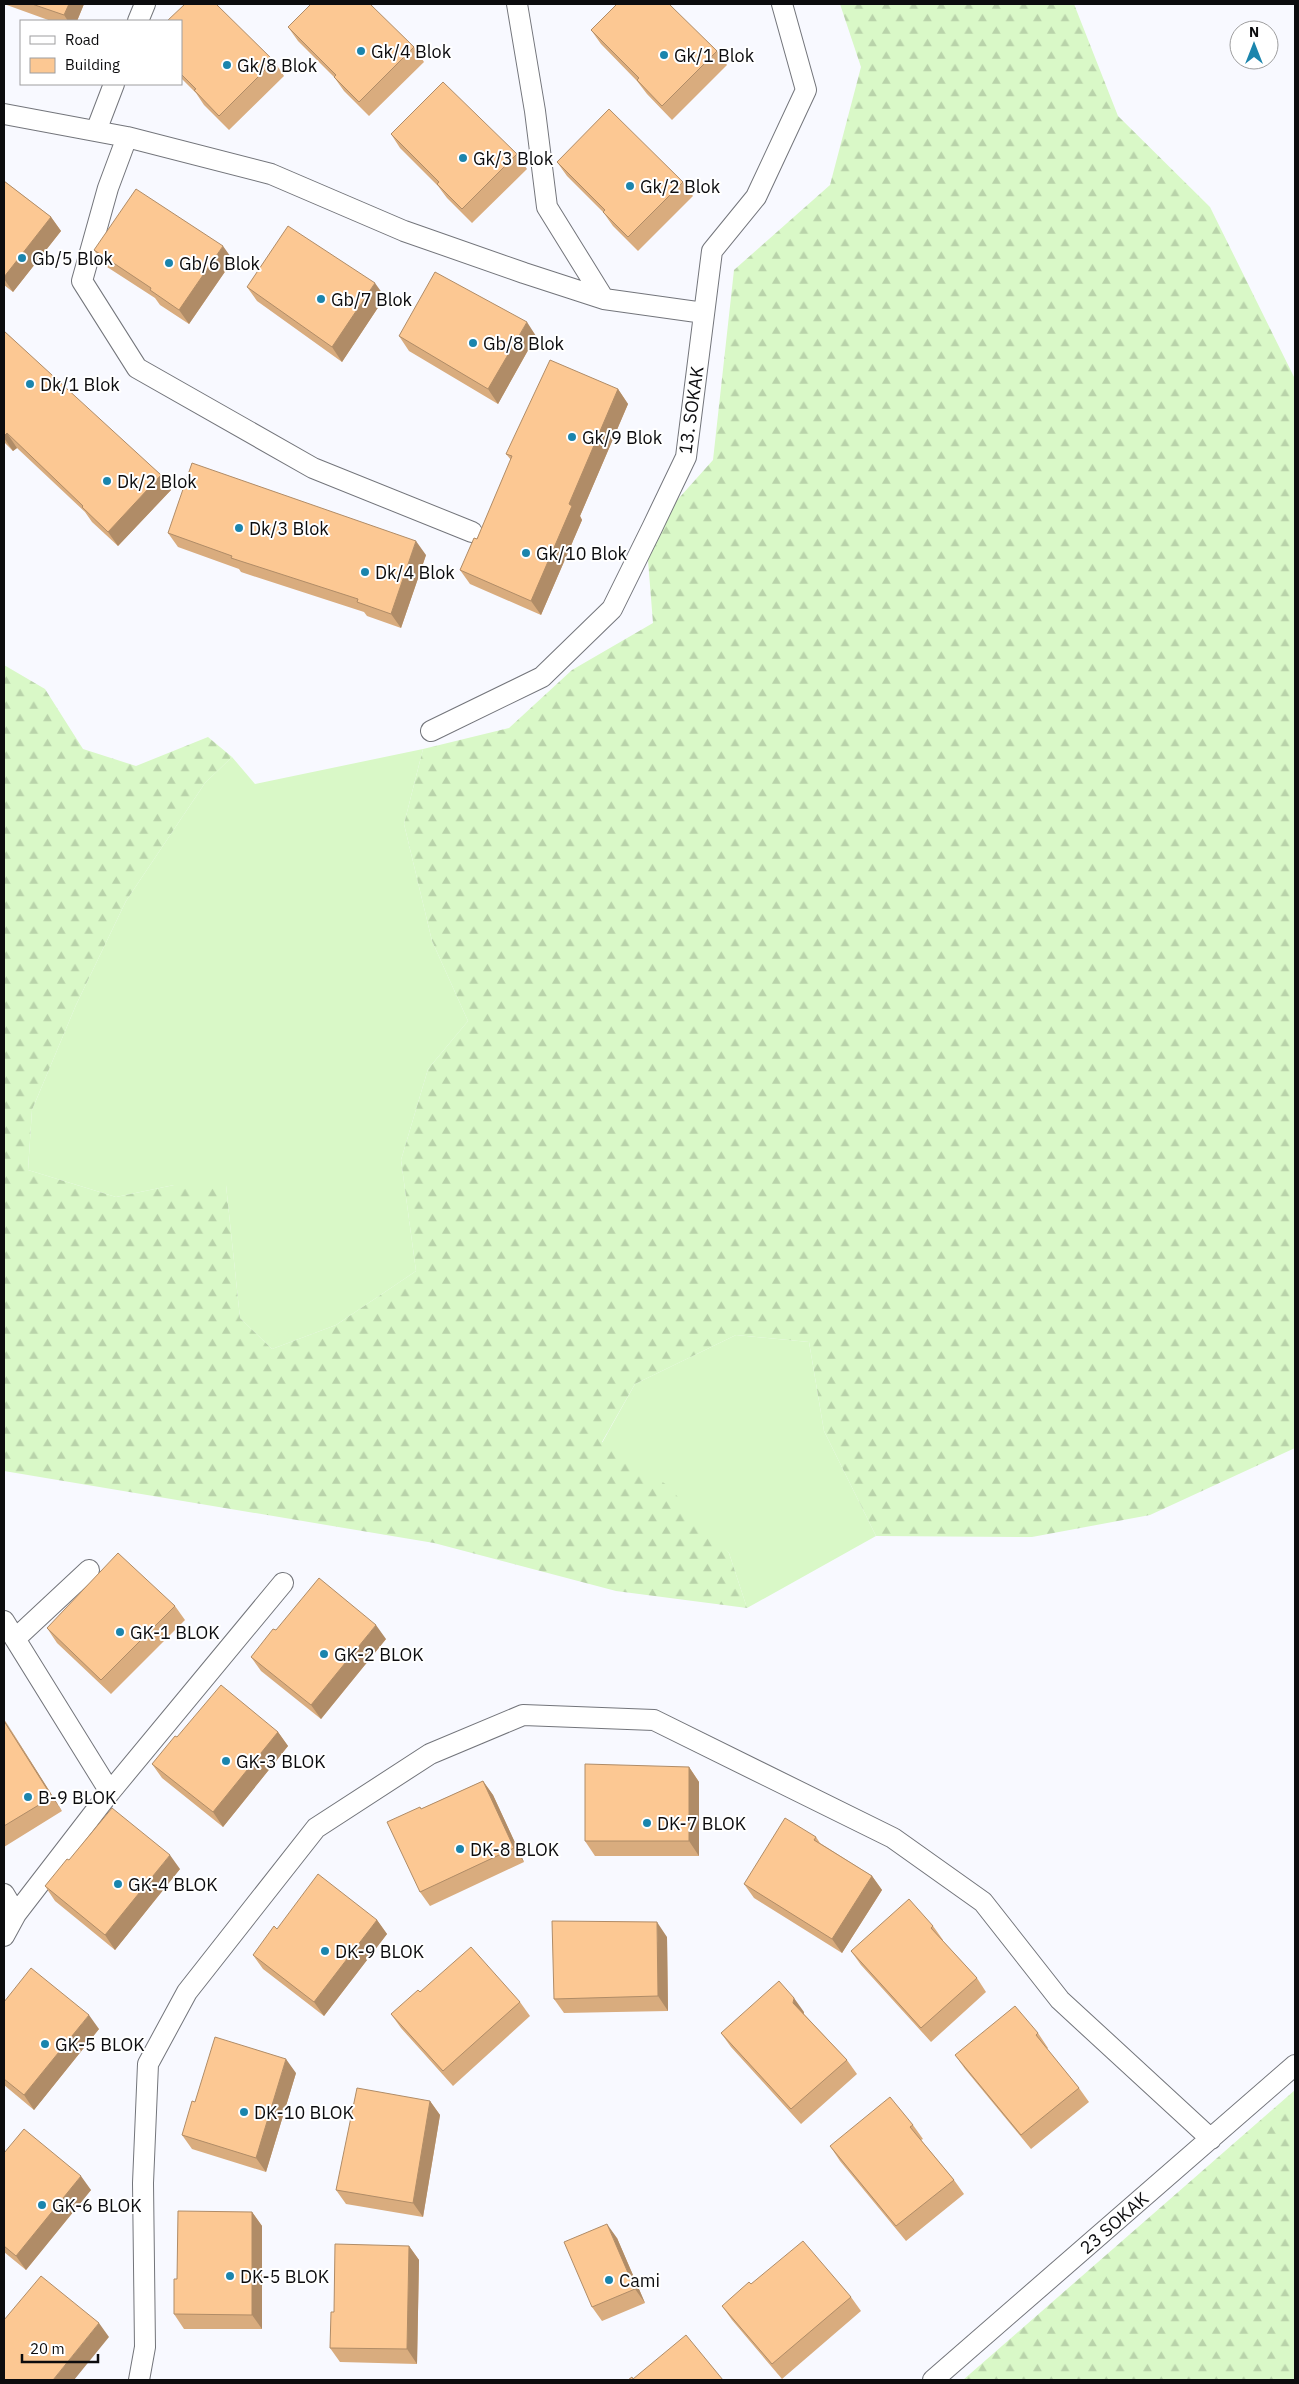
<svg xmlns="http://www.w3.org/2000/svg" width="1299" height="2384" viewBox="0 0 1299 2384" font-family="'IBM Plex Sans',sans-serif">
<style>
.grass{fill:#d9f8c7}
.forest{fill:url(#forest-firs)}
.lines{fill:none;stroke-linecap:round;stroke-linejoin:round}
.street-casing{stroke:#73757b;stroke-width:22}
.street{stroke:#fff;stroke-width:20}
.wall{fill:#d9ac7e}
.shaded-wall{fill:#b08c67}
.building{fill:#fcc893;stroke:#b08c67}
.poi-dot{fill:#1b85ad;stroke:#fff;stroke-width:2}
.labels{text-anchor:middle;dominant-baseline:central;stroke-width:4;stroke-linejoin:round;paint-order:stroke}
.poi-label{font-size:18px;fill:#0c0c0e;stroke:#fff;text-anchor:start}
.street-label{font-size:18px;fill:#0c0c0e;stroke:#fff}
</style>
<defs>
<pattern id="forest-firs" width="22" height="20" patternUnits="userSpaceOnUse" patternTransform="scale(1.25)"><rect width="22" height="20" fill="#d9f8c7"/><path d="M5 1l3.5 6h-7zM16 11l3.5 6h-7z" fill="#b9d3aa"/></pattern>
</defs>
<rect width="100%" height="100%" fill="#f8f9ff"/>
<path class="grass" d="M 423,749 L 404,824 L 432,941 L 468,1021 L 428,1069 L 401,1160 L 416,1271 L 336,1325 L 272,1349 L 240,1318 L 226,1185 L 174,1185 L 116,1197 L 28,1170 L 32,1110 L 76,1005 L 126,901 L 205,783 L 232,757 L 255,784 Z
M 736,1335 L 809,1342 L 824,1431 L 876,1536 L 747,1608 L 729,1553 L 602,1443 L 635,1384 Z"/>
<path class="forest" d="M 840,4 L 1074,4 L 1118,116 L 1210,207 L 1295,379 L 1295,1448 L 1150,1515 L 1032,1537 L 876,1536 L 824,1431 L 809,1342 L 736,1335 L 635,1384 L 602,1442 L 667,1485 L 729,1553 L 747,1608 L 616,1591 L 434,1543 L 4,1471 L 4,665 L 45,689 L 83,749 L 136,766 L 208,737 L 232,757 L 205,783 L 126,901 L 76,1005 L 32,1110 L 28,1170 L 116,1197 L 174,1185 L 226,1185 L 240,1318 L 272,1349 L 336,1325 L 416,1271 L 401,1160 L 428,1069 L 468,1021 L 432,941 L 404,824 L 423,749 L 509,728 L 572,670 L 653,623 L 646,535 L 713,460 L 734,270 L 830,185 L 861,67 Z
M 1295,2090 L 1295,2380 L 963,2380 Z"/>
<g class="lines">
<g class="street-casing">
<path id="street" d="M 138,21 L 145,4
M 4,114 L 127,137 L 271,174 L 404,231 L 524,273 L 604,299 L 547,207 L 535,111 L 517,4
M 96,131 L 114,84
M 127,137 L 108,188 L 82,281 L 137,368 L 313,468 L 472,532
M 604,299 L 704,313
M 431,731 L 542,677 L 612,609 L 652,528 L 686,457 L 712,251 L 756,197 L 806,90 L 782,4
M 4,1621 L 110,1792
M 15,1639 L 89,1570
M 4,1894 L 16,1914
M 4,1936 L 16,1914 L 110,1792 L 283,1583
M 139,2380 L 145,2347 L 143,2183 L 148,2064 L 187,1992 L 316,1828 L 430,1754 L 523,1715 L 654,1720 L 893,1838 L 983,1902 L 1060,2000 L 1211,2139
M 933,2380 L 1295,2065"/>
</g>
<use href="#street" class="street"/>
</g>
<path class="wall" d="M 4,4 L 84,4 L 77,21 L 51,21 Z
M 181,21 L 274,61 L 284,76 L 229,130 L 204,105 L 196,93 L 181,78 Z
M 288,27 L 414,47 L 424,62 L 369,116 L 344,91 L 334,77 L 298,41 Z
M 591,30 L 717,51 L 727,65 L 672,120 L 647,94 L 637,81 L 601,44 Z
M 391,134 L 517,154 L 527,169 L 472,223 L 447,198 L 438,186 L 400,148 Z
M 557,162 L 683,182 L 693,196 L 638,251 L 613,226 L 603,212 L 567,176 Z
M 4,181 L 51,217 L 61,231 L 13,292 L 4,285 Z
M 94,250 L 233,260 L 189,324 L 160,305 L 155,298 L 104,265 Z
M 247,287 L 385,297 L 342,362 L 257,301 Z
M 4,331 L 171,490 L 118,546 L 92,522 L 85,512 L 17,448 L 13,451 L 4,442 Z
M 399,336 L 536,336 L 498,404 L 409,351 Z
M 618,389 L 628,404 L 580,516 L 582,520 L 541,615 L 470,584 L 460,570 L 477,539 L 511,460 L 506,454 Z
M 168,533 L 426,555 L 401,628 L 367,616 L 364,612 L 241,572 L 239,569 L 178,547 Z
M 175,1606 L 185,1620 L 111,1694 L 57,1643 L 47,1628 Z
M 276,1630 L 386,1639 L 321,1719 L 261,1671 L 251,1657 Z
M 4,1719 L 62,1811 L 4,1847 Z
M 278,1732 L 288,1746 L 223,1827 L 162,1778 L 152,1764 L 177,1737 Z
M 689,1767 L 699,1782 L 699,1856 L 595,1856 L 585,1841 Z
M 483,1781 L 493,1795 L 524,1862 L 430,1906 L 420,1892 L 421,1809 Z
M 816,1837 L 820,1843 L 872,1876 L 882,1890 L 842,1953 L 754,1898 L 744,1884 Z
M 69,1860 L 180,1869 L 115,1950 L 55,1901 L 45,1886 Z
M 377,1920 L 387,1934 L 324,2016 L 263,1969 L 253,1955 L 277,1929 Z
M 933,1926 L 943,1940 L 942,1940 L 977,1978 L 986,1992 L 931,2042 L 861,1965 L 851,1951 Z
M 667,1937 L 668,2011 L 564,2013 L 554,1999 Z
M 420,1992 L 520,2002 L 530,2016 L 453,2086 L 401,2028 L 391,2014 Z
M 4,2002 L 99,2029 L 34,2110 L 4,2085 Z
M 804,2012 L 804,2014 L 847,2060 L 857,2074 L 801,2124 L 731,2047 L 721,2033 Z
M 1038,2033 L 1048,2048 L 1047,2049 L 1079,2088 L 1089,2102 L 1031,2149 L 965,2069 L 955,2055 Z
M 296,2073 L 266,2172 L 192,2149 L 182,2135 L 195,2102 Z
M 430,2101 L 440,2115 L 423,2217 L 346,2204 L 336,2190 Z
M 913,2125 L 923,2139 L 921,2140 L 954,2180 L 964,2194 L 906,2241 L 840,2161 L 830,2146 Z
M 4,2153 L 91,2190 L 26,2270 L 4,2252 Z
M 252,2212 L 262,2226 L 262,2329 L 184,2329 L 174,2314 Z
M 617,2238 L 645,2303 L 602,2321 L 592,2307 Z
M 409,2246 L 419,2260 L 417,2364 L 340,2362 L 330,2348 L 334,2312 Z
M 851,2297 L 861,2311 L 782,2379 L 732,2320 L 722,2306 Z"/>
<path class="shaded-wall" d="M 69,4 L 84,4 L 77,21 L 68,21 L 64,15 Z
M 51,217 L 61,231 L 13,292 L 4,279 L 4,277 Z
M 223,246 L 233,260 L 189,324 L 179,310 Z
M 375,283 L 385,297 L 342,362 L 332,347 Z
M 527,322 L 536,336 L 498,404 L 488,389 Z
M 618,389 L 628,404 L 580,516 L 582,520 L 541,615 L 531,601 L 569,504 Z
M 7,433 L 17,448 L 13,451 L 4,438 L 4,436 Z
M 161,475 L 171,490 L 118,546 L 108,532 Z
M 416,541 L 426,555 L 401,628 L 391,614 Z
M 376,1625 L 386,1639 L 321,1719 L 311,1705 Z
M 4,1719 L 62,1811 L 52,1797 Z
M 278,1732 L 288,1746 L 223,1827 L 213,1812 Z
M 689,1767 L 699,1782 L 699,1856 L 689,1841 Z
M 483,1781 L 493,1795 L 524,1862 L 514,1848 Z
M 170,1855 L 180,1869 L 115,1950 L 105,1935 Z
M 872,1876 L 882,1890 L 842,1953 L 832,1939 Z
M 377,1920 L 387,1934 L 324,2016 L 314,2002 Z
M 657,1922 L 667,1937 L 668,2011 L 658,1996 Z
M 794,1998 L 804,2012 L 803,2017 L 793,2003 Z
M 89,2015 L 99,2029 L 34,2110 L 24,2095 Z
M 286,2059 L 296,2073 L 266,2172 L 256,2158 Z
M 430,2101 L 440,2115 L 423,2217 L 413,2203 Z
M 81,2176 L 91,2190 L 26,2270 L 16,2256 Z
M 252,2212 L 262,2226 L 262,2329 L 252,2315 Z
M 607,2224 L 617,2238 L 645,2303 L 635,2289 Z
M 409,2246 L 419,2260 L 417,2364 L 407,2349 Z
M 99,2323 L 109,2337 L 74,2380 L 53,2380 Z"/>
<path class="building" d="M 32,4 L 69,4 L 64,15 Z
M 185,4 L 216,4 L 274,61 L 219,116 L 194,90 L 196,89 L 181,74 L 181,21 L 167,21 Z
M 311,4 L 370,4 L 414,47 L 359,102 L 334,77 L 336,75 L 288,27 Z
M 617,4 L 669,4 L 717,51 L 662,106 L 637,80 L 639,78 L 591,30 Z
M 443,82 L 517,154 L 462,209 L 437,184 L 439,182 L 391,134 Z
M 609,109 L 683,182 L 628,237 L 603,212 L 605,210 L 557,162 Z
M 4,181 L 51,217 L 4,277 Z
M 136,189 L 223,246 L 179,310 L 150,290 L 151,288 L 94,250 Z
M 288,226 L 375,283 L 332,347 L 247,287 Z
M 435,272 L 527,322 L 488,389 L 399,336 Z
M 4,331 L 161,475 L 108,532 L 82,507 L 83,506 L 7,433 L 4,436 Z
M 550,360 L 618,389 L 569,504 L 572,506 L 531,601 L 460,570 L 474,538 L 477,539 L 512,456 L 506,454 Z
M 192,463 L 416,541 L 391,614 L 357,602 L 358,599 L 231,558 L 232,556 L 168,533 Z
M 118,1553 L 175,1606 L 101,1680 L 47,1628 Z
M 319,1578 L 376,1625 L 311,1705 L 251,1657 L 273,1629 L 276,1630 Z
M 221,1685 L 278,1732 L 213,1812 L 152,1764 L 175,1736 L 177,1737 Z
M 4,1721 L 52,1797 L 4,1826 Z
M 585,1764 L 689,1767 L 689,1841 L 585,1841 Z
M 483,1781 L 514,1848 L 420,1892 L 387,1822 L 420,1807 L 421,1809 Z
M 112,1808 L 170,1855 L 105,1935 L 45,1886 L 67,1859 L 69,1860 Z
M 785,1818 L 816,1837 L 814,1840 L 872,1876 L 832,1939 L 744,1884 Z
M 318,1874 L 377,1920 L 314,2002 L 253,1955 L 274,1926 L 277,1929 Z
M 909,1899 L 933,1926 L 931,1928 L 977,1978 L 921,2028 L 851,1951 Z
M 552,1921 L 657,1922 L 658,1996 L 554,1999 Z
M 471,1947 L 520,2002 L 443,2071 L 391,2014 L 418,1990 L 420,1992 Z
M 31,1968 L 89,2015 L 24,2095 L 4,2079 L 4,2002 Z
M 779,1981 L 794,1998 L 793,2003 L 847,2060 L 791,2109 L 721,2033 Z
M 1015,2006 L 1038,2033 L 1036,2035 L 1079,2088 L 1021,2135 L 955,2055 Z
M 215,2037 L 286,2059 L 256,2158 L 182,2135 L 192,2101 L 195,2102 Z
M 357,2088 L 430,2101 L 413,2203 L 336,2190 Z
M 890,2097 L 913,2125 L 910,2127 L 954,2180 L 896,2226 L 830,2146 Z
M 24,2129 L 81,2176 L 16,2256 L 4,2246 L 4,2153 Z
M 178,2211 L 252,2212 L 252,2315 L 174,2314 L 174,2279 L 177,2279 Z
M 607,2224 L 635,2289 L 592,2307 L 564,2242 Z
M 803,2241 L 851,2297 L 772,2364 L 722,2306 L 749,2282 L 751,2284 Z
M 335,2244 L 409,2246 L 407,2349 L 330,2348 L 331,2312 L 334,2312 Z
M 41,2276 L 99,2323 L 53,2380 L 4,2380 L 4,2320 Z
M 686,2335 L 723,2380 L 628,2380 L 632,2377 L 633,2379 Z"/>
<g class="poi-dot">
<circle cx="361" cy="51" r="5"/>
<circle cx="664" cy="55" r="5"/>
<circle cx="227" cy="65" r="5"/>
<circle cx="463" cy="158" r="5"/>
<circle cx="630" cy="186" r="5"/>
<circle cx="22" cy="258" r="5"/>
<circle cx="169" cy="263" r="5"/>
<circle cx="321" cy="299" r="5"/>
<circle cx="473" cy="343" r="5"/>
<circle cx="30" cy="384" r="5"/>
<circle cx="572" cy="437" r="5"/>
<circle cx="107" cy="481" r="5"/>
<circle cx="239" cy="528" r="5"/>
<circle cx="526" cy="553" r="5"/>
<circle cx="365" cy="572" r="5"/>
<circle cx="120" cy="1632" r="5"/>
<circle cx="324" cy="1654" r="5"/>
<circle cx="226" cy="1761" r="5"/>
<circle cx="28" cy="1797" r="5"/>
<circle cx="647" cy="1823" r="5"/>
<circle cx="460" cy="1849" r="5"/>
<circle cx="118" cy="1884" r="5"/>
<circle cx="325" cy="1951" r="5"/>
<circle cx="45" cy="2044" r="5"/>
<circle cx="244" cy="2112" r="5"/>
<circle cx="42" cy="2205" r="5"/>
<circle cx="230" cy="2276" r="5"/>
<circle cx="609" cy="2280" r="5"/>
</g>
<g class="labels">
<g class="poi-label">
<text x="371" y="51">Gk/4 Blok</text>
<text x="674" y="55">Gk/1 Blok</text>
<text x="237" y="65">Gk/8 Blok</text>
<text x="473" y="158">Gk/3 Blok</text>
<text x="640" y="186">Gk/2 Blok</text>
<text x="32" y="258">Gb/5 Blok</text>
<text x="179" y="263">Gb/6 Blok</text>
<text x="331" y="299">Gb/7 Blok</text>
<text x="483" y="343">Gb/8 Blok</text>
<text x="40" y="384">Dk/1 Blok</text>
<text x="582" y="437">Gk/9 Blok</text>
<text x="117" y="481">Dk/2 Blok</text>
<text x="249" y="528">Dk/3 Blok</text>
<text x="536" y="553">Gk/10 Blok</text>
<text x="375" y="572">Dk/4 Blok</text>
<text x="130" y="1632">GK-1 BLOK</text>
<text x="334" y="1654">GK-2 BLOK</text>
<text x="236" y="1761">GK-3 BLOK</text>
<text x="38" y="1797">B-9 BLOK</text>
<text x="657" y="1823">DK-7 BLOK</text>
<text x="470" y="1849">DK-8 BLOK</text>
<text x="128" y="1884">GK-4 BLOK</text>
<text x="335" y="1951">DK-9 BLOK</text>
<text x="55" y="2044">GK-5 BLOK</text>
<text x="254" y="2112">DK-10 BLOK</text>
<text x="52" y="2205">GK-6 BLOK</text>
<text x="240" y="2276">DK-5 BLOK</text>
<text x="619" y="2280">Cami</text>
</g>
<g class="street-label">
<text transform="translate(691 410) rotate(-82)">13. SOKAK</text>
<text transform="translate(1114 2223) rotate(-41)">23 SOKAK</text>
</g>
</g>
<rect width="1299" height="2384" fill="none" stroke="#0c0c0e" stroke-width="10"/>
<rect x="20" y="20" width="162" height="65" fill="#ffffff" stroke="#9e9e9f"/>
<rect x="30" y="36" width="25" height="8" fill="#ffffff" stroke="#9e9e9f"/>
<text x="65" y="45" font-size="15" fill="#0c0c0e">Road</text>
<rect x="30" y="58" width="25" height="15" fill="#fcc893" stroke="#9e9e9f"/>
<text x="65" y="70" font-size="15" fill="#0c0c0e">Building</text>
<g transform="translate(1254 45)"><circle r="24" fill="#ffffff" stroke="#9e9e9f"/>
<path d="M0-4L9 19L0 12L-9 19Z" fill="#1b85ad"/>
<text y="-8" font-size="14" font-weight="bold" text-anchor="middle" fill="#0c0c0e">N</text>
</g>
<path d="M22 2354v8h76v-8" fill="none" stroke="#0c0c0e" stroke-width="2.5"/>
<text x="30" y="2354" font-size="15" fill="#0c0c0e" stroke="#ffffff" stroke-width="4" paint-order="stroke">20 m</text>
</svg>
